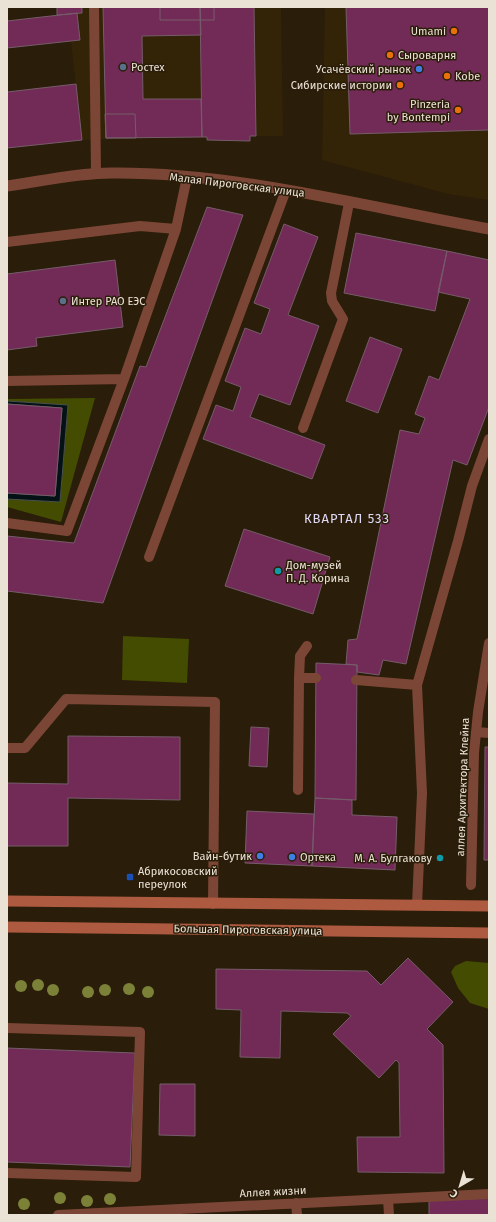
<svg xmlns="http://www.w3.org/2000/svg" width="496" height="1222" viewBox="0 0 496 1222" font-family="'Fira Sans',sans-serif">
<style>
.built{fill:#332307}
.green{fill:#434c00}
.water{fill:#041215;stroke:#49504f}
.building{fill:#712b56;stroke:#765c6a}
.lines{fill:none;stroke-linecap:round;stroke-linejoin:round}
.service{stroke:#7b4636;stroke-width:10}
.minor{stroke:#7b4636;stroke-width:11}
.secondary{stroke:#ae5a40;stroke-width:11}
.tree{fill:#7c8138}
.food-dot{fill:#e8710a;stroke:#2a1d09;stroke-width:1.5}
.service-dot{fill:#5c6f8a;stroke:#2a1d09;stroke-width:1.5}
.shop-dot{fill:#3f7fe0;stroke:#2a1d09;stroke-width:1.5}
.culture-dot{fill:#0f9aa8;stroke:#2a1d09;stroke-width:1.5}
.transit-dot{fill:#1a4fb4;stroke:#2a1d09;stroke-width:1.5}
.labels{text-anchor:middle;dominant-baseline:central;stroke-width:3;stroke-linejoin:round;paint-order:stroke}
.poi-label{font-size:11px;fill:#ebe2d6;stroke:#2a1d09;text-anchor:start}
.street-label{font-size:11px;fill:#ebe2d6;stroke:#2a1d09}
.quarter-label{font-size:13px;letter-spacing:1px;fill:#e0daf7;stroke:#2a1d09}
</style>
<rect width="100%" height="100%" fill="#2a1d09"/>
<path class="built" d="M 82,7 L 281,7 L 283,136 L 250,136 L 250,141 L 207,140 L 207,137 L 202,137 L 82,140 L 71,41 L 77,13 L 82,13 Z
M 325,7 L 489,7 L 489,200 L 448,194 L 322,160 Z"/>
<path class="green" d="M 95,398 L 61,522 L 7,507 L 7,499 L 60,502 L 68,406 L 7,401 L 7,399 Z
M 123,636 L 189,639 L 187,683 L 122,680 Z
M 466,961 L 489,963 L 489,1009 L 470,1003 L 458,988 L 451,972 L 455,966 Z"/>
<path class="water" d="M 7,401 L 68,405 L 60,502 L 7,499 L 7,493 L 55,496 L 62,408 L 7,404 Z"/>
<path class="building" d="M 57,7 L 82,7 L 82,13 L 57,15 Z
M 103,7 L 200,7 L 201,35 L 142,36 L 143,99 L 201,99 L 202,137 L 106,138 Z
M 160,7 L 214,7 L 214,20 L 160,20 Z
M 200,7 L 254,7 L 256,136 L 250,136 L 250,141 L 207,140 L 207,137 L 202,137 Z
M 346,7 L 489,7 L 489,130 L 350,134 Z
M 77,13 L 80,40 L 7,48 L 7,21 Z
M 76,84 L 82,140 L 7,148 L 7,92 Z
M 105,114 L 135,114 L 136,138 L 106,138 Z
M 207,207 L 243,215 L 103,603 L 7,591 L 7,536 L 74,543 L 140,366 L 146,367 Z
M 284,224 L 318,237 L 288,315 L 319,326 L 290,405 L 259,394 L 250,417 L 325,445 L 312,479 L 203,439 L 216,405 L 233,411 L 241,387 L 225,381 L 245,328 L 261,334 L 270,309 L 254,303 Z
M 356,233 L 447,251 L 435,311 L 344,293 Z
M 447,251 L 489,260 L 489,407 L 467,465 L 453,460 L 406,664 L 383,660 L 379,675 L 357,672 L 357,665 L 346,664 L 348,640 L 357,639 L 400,430 L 419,434 L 425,418 L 415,414 L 429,376 L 439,380 L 470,299 L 438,292 Z
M 115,260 L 123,327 L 36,338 L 37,346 L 7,350 L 7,274 Z
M 370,337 L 402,349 L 378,413 L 346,401 Z
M 7,404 L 62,408 L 55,496 L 7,493 Z
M 244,529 L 330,557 L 313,614 L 225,586 Z
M 316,663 L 357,665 L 356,800 L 315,798 Z
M 251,727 L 269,728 L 267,767 L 249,766 Z
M 68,736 L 180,737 L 180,800 L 68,798 L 68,846 L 7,846 L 7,783 L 68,784 Z
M 485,747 L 489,747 L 489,860 L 484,860 Z
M 315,798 L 352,800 L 352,815 L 397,817 L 395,870 L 312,866 Z
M 247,811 L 314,814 L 312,866 L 245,863 Z
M 408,958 L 453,1002 L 427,1029 L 443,1045 L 444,1173 L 358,1172 L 357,1137 L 400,1137 L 399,1063 L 396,1060 L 379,1078 L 333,1034 L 351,1016 L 347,1013 L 281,1011 L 280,1058 L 240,1057 L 241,1010 L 216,1009 L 216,969 L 367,971 L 381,985 Z
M 7,1048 L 135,1053 L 130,1167 L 7,1162 Z
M 160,1084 L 195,1084 L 195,1136 L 159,1135 Z
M 489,1198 L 489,1215 L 429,1215 L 429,1200 Z"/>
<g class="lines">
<path class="service" d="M 94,7 L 96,173
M 7,242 L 140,226 L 176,229 L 187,177
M 7,381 L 124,379
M 303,428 L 343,319 L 332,301 L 331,293 L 349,203
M 7,523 L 67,531 L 124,379 L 176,229
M 149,557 L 286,190
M 307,646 L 300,656 L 299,678 L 316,678
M 356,680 L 417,685 L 422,793 L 417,905
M 417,685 L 458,541 L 472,486 L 489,439
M 476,732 L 489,733
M 7,748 L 25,748 L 66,699 L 215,702 L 213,904
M 298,790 L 299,678
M 471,885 L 474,753 L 478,712 L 489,643
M 7,1028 L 140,1032 L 136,1177 L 7,1173
M 388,1199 L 389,1215
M 296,1203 L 297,1215
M 58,1215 L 489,1194"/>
<path class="minor" d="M 7,186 C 42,181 77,173 112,173 C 237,172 366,207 489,229"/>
<path class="secondary" d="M 7,901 L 489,906
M 7,927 L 489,933"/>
</g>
<g class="tree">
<circle cx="38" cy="985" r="6"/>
<circle cx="21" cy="986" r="6"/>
<circle cx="129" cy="989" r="6"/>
<circle cx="53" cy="990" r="6"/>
<circle cx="105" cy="990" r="6"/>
<circle cx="88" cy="992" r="6"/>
<circle cx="148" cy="992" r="6"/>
<circle cx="60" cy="1198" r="6"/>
<circle cx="110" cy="1199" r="6"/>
<circle cx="87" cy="1201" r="6"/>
<circle cx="24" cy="1204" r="6"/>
</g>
<g class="food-dot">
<circle cx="454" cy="31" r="4"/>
<circle cx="390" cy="55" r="4"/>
<circle cx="447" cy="76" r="4"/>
<circle cx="400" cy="85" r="4"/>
<circle cx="458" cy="110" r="4"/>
</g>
<g class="service-dot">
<circle cx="123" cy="67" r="4"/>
<circle cx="63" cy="301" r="4"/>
</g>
<g class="shop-dot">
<circle cx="419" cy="69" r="4"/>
<circle cx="260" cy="856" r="4"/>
<circle cx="292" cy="857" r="4"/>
</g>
<g class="culture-dot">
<circle cx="278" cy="571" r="4"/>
<circle cx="440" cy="858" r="4"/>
</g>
<rect class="transit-dot" x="126" y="873" width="8" height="8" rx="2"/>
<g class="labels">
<g class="poi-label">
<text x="446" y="31" text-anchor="end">Umami</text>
<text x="398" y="55">Сыроварня</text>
<text x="131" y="67">Ростех</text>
<text x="411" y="69" text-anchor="end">Усачёвский рынок</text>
<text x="455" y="76">Kobe</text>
<text x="392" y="85" text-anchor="end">Сибирские истории</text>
<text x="450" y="104" text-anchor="end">Pinzeria<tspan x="450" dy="13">by Bontempi</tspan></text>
<text x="71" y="301">Интер РАО ЕЭС</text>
<text x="286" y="565">Дом-музей<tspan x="286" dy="13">П. Д. Корина</tspan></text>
<text x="252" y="856" text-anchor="end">Вайн-бутик</text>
<text x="300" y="857">Ортека</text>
<text x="432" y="858" text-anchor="end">М. А. Булгакову</text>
<text x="138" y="871">Абрикосовский<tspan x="138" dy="13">переулок</tspan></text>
</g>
<g class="street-label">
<text transform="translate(237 185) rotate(7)">Малая Пироговская улица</text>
<text transform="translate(463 787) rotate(-88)">аллея Архитектора Клейна</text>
<text transform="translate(248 930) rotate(1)">Большая Пироговская улица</text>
<text transform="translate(273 1192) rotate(-3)">Аллея жизни</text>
</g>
<g class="quarter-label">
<text x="347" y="518">КВАРТАЛ 533</text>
</g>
</g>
<rect width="496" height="1222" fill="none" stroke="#ebe2d6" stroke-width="16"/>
<g transform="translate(460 1186) rotate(218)" stroke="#2a1d09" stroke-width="3" paint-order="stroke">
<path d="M0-3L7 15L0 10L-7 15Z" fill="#ebe2d6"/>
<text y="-6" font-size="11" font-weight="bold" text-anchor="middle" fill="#ebe2d6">С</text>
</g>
</svg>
